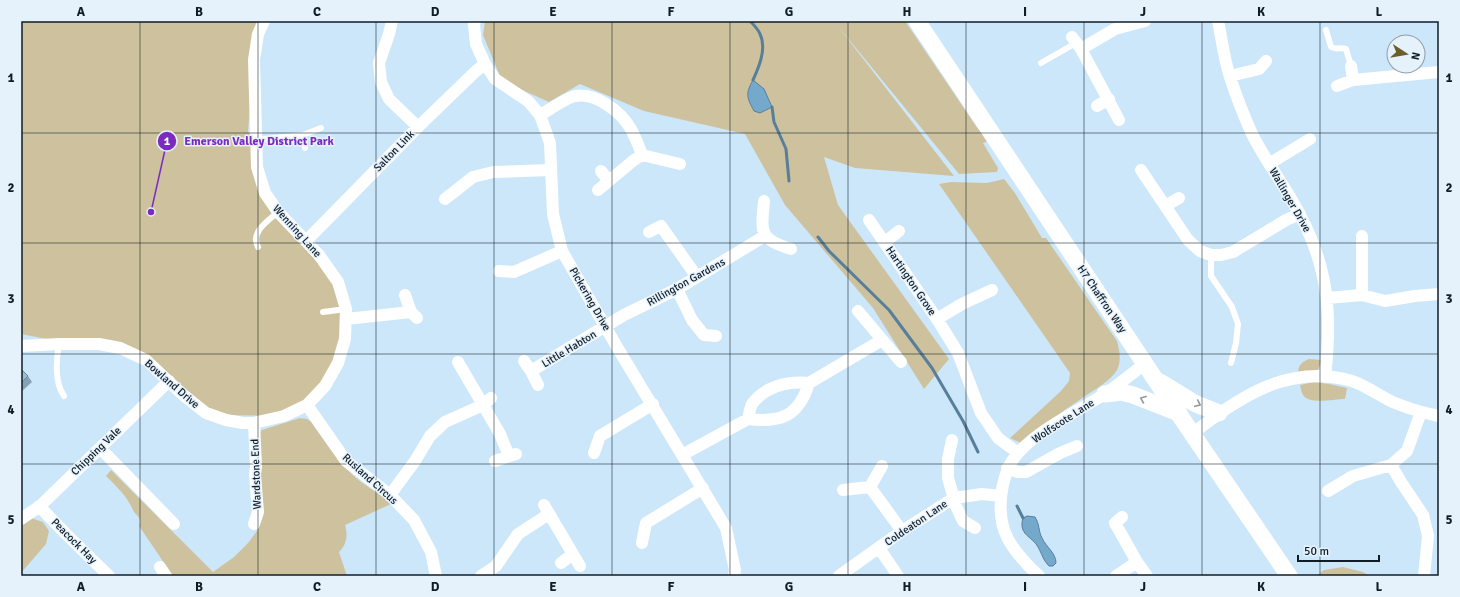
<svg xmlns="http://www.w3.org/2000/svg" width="1460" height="597" viewBox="0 0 1460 597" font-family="Signika,sans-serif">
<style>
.green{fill:#cec29e}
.water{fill:#75a9cb;stroke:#577f9a}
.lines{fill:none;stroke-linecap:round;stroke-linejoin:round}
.stream{stroke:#577f9a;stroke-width:3}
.lane{stroke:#fff;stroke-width:6}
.street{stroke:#fff;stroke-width:12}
.secondary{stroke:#fff;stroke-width:17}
.wall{fill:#86a3b6}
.building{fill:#9cbed4;stroke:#6d8594}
.oneway{stroke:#94999d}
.grid{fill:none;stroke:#111d26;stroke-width:1;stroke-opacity:0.55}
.labels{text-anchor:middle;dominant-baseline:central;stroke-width:3;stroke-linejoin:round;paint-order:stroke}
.street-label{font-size:11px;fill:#111d26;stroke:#e5f2fc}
.leader{fill:none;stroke:#7b2cbf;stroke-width:1.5}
.callout-dot{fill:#7b2cbf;stroke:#e5f2fc;stroke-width:1.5}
.mark-label{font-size:12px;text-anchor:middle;font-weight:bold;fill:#fff}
.callout-label{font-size:12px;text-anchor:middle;font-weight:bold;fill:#7b2cbf;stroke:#e5f2fc;stroke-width:3;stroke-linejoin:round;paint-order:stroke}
.neatline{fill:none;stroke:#111d26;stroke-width:1.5}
.grid-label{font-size:13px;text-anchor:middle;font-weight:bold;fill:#111d26}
</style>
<rect width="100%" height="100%" fill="#cce7fa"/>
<path class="green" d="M 21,21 L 261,21 L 257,25 L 248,131 L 270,201 L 338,282 L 342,339 L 325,386 L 284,416 L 215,415 L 169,374 L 114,352 L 21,334 Z
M 485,21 L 905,21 L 976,126 L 988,141 L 983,143 L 998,168 L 997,172 L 959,174 L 837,25 L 954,176 L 855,168 L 824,157 L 838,205 L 949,359 L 924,389 L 873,308 L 785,205 L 745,134 L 644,111 L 580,84 L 549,102 L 502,81 L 483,35 Z
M 1004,179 L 1015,193 L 1042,238 L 1046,238 L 1117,341 C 1120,352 1122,364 1115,373 C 1105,385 1090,392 1078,401 C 1058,414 1040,429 1021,443 L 1010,438 L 1061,391 L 1069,381 L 1070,373 L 939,184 L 951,182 L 987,183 Z
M 1309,359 L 1322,360 L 1318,370 L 1312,372 L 1298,372 C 1299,364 1302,362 1309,359 Z
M 1314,382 L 1329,384 L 1347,388 L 1345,399 C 1334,399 1309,405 1303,395 C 1301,392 1301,388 1300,385 Z
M 300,418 L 307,419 L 311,422 C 326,443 340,465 361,482 C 371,489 382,495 391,504 L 345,525 C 348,535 347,544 339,552 L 347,576 L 173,576 L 139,526 C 143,518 136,516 133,510 C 127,496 116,486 106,476 L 111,470 L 213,572 L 234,557 L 248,543 L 257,531 L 262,517 L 258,434 L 262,430 Z
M 31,518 L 43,522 L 49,531 L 46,544 L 21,573 L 21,525 Z
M 1343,567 L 1363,572 L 1370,576 L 1316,576 L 1324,570 Z"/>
<path class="water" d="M 753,80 L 764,89 L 772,107 L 760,113 L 754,111 C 747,98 745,94 753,80 Z
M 1027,516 L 1035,517 C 1040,525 1038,530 1042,538 C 1046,547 1056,553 1056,563 L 1053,566 L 1049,566 C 1043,560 1042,554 1038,547 C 1032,536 1018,535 1023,518 Z"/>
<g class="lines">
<path class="stream" d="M 750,21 C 754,25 758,29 760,34 C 767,48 759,67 753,80
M 772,107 L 774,122 L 786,149 L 789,181
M 818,237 L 829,251 L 889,310 L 932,368 L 963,421 L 978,452
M 1017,506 L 1023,518"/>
<path class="lane" d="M 1326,30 L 1331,47 C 1336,50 1341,47 1346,49 L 1351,66
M 1041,63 L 1076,43
M 303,135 L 305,148
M 255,140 L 303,135 L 321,128
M 258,247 C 250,232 268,221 278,212
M 1211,255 L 1211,276 L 1232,307 L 1238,324 L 1236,343 L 1231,363
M 323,312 L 346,309
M 59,344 C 56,361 54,382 64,396"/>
<path class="street" d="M 392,21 L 389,34 L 379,63 L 381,82 L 389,99 L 418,127
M 475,21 L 474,25 L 476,44 L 485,64 L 495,79 L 528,101 L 540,115 L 550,143 L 553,214 L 562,251 L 617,347 L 726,528 L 735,570 L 734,576
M 1218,21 C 1222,40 1224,59 1230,77 C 1236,96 1244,116 1252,134 C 1266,162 1286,187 1300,215 C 1329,269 1332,317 1325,377
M 1072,37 L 1081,49 L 1119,120
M 1081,49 L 1115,29 L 1145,21
M 1351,66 L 1353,80
M 1230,76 L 1259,69 L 1266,61
M 1337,86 L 1353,80 L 1439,72
M 1097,106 L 1109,99
M 540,115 C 549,110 566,98 575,96 C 596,92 621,112 631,129 C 635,137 639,146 642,155 L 634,160 L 598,190
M 642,155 L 680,164
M 1269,164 L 1310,139
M 1141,170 L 1188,240 L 1200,251 L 1211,255 L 1221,255 L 1233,252 L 1286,220 L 1300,214
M 601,171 L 608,180
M 445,199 L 473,177 L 493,172 L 551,170
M 764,201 C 761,233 759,239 791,249
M 1165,206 L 1179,198
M 869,220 L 937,319 L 958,353 L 981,413 L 998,438 L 1018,453
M 649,232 L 661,226 L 697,277
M 306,241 L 418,127 L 476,71 L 485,64
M 885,242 L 899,231
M 499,271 L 514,272 L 562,251
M 677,289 L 692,320 L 704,335 L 716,336
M 405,295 L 411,312 L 417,318
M 1362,295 L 1385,301 L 1415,296 L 1439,294
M 1327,298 L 1362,295 L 1362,236
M 858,311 L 901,362
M 346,319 L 411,312
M 937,319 L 962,304 L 992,290
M 21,346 L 59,344 L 99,344 L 120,348 L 146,360 L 182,394 L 206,413 L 226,420 L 243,423 L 254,423 L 284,416 L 307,405 L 325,386 L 338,363 L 345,339 L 346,309 L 338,282 L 319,255 L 278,212 L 265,193 L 257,167 L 254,60 L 258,34 L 264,21
M 524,361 L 531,371 L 538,385
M 458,362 L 500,434 L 509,456
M 531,371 L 624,315 L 677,289 L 765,236
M 307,405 L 346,461 L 390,495 L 414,520 L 431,552 L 436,576
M 748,419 C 781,423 799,416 809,383
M 254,423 L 256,466 L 255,475 L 258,512 L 254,524
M 1192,434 C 1240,397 1288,363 1352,381 C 1367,386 1381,397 1395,403 C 1410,409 1424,413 1439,416
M 952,440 L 948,459 L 948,478 L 956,506 L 963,521 L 975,528
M 100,448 L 174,524
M 594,453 L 600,436 L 653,404
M 682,455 L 748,419 C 749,415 750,408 752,404 C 765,386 788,381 809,383 L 882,340
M 495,461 L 516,454
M 1391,465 L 1401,482 L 1423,515 L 1428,536 L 1424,576
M 1007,468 L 1018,472 L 1026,472 L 1060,453 L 1077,446
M 870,487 L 902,531
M 843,490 L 870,487 L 882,466
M 1328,491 L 1353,476 L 1391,465 L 1407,451 L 1421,412
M 390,495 L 415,461 L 430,436 L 445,422 L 483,405 L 491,398
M 544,505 L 580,566
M 39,506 L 65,533 L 109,576
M 1122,517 L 1115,523 L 1137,562 L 1147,576
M 21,519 L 40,506 L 169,381
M 642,543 L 646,523 L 703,488
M 879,548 L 898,576
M 561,563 L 573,554
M 160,567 L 166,576
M 481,576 L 496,566 L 518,534 L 549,514
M 839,576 L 902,531 L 954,498 L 982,494 L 1001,496
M 1039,576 C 1027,565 1016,554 1008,539 C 995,515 1000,473 1018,453 C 1041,428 1075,413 1103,395 C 1118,385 1131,374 1145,364
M 1116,576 L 1137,562"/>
<path class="secondary" d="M 917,21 L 1155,379 L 1289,576
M 1160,382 L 1196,404 L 1219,413
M 1105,394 L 1121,392 L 1133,395 L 1179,413"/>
</g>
<path class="wall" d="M 21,369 L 28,376 L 32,382 L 21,392 Z"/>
<path class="building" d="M 21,369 L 28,376 L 21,383 Z"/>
<defs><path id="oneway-chevron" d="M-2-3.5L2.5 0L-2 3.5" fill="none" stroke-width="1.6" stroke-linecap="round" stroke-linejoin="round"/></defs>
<g class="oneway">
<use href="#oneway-chevron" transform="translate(1143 399) rotate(-158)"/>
<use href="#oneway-chevron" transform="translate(1198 404) rotate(25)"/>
</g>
<path class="grid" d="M 140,21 L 140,576M 258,21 L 258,576M 376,21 L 376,576M 494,21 L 494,576M 612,21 L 612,576M 730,21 L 730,576M 848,21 L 848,576M 966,21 L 966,576M 1084,21 L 1084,576M 1202,21 L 1202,576M 1320,21 L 1320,576M 21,133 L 1439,133M 21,243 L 1439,243M 21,354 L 1439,354M 21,464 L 1439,464"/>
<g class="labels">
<g class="street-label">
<text transform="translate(394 151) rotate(-46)">Salton Link</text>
<text transform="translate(1290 200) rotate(60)">Wallinger Drive</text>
<text transform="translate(297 231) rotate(48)">Wenning Lane</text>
<text transform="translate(911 281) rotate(56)">Hartington Grove</text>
<text transform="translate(686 282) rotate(-29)">Rillington Gardens</text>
<text transform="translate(590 299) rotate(60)">Pickering Drive</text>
<text transform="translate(1102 299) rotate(56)">H7 Chaffron Way</text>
<text transform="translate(569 349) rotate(-31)">Little Habton</text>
<text transform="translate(172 384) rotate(41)">Bowland Drive</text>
<text transform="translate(1063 421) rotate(-33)">Wolfscote Lane</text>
<text transform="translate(96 451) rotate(-44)">Chipping Vale</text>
<text transform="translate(256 474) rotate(-92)">Wardstone End</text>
<text transform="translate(370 479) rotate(42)">Rusland Circus</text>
<text transform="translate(916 523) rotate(-34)">Coldeaton Lane</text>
<text transform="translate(74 541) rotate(45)">Peacock Hay</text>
</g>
</g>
<path class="leader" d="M151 212L167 141"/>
<g class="callout-dot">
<circle cx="151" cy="212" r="4"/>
<circle cx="167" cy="141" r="10"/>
</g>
<g class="mark-label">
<text x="167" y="145">1</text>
</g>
<g class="callout-label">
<text x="259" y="145">Emerson Valley District Park</text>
</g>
<rect width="1460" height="597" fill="none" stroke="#e5f2fc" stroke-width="44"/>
<g transform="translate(1406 54) rotate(102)"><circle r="19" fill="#e5f2fc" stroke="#909da6"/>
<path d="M0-3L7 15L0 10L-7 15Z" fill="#6d5d2b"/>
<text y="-6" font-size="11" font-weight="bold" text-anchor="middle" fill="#111d26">N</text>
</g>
<path d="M1298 555v6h81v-6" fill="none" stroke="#111d26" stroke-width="2"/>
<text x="1304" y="555" font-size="12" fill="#111d26" stroke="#e5f2fc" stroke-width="3" paint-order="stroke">50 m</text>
<rect x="22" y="22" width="1416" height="553" class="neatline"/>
<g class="grid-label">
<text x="81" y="16">A</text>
<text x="199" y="16">B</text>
<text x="317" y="16">C</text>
<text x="435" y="16">D</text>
<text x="553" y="16">E</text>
<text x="671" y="16">F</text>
<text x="789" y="16">G</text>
<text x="907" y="16">H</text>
<text x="1025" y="16">I</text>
<text x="1143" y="16">J</text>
<text x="1261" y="16">K</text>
<text x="1379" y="16">L</text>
<text x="11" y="82">1</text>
<text x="1449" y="82">1</text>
<text x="11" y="192">2</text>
<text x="1449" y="192">2</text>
<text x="11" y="303">3</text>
<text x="1449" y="303">3</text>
<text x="11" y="414">4</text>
<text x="1449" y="414">4</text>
<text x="11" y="524">5</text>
<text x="1449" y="524">5</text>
<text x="81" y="591">A</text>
<text x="199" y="591">B</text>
<text x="317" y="591">C</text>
<text x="435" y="591">D</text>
<text x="553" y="591">E</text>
<text x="671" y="591">F</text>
<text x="789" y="591">G</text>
<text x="907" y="591">H</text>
<text x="1025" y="591">I</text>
<text x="1143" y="591">J</text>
<text x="1261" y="591">K</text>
<text x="1379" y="591">L</text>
</g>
</svg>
